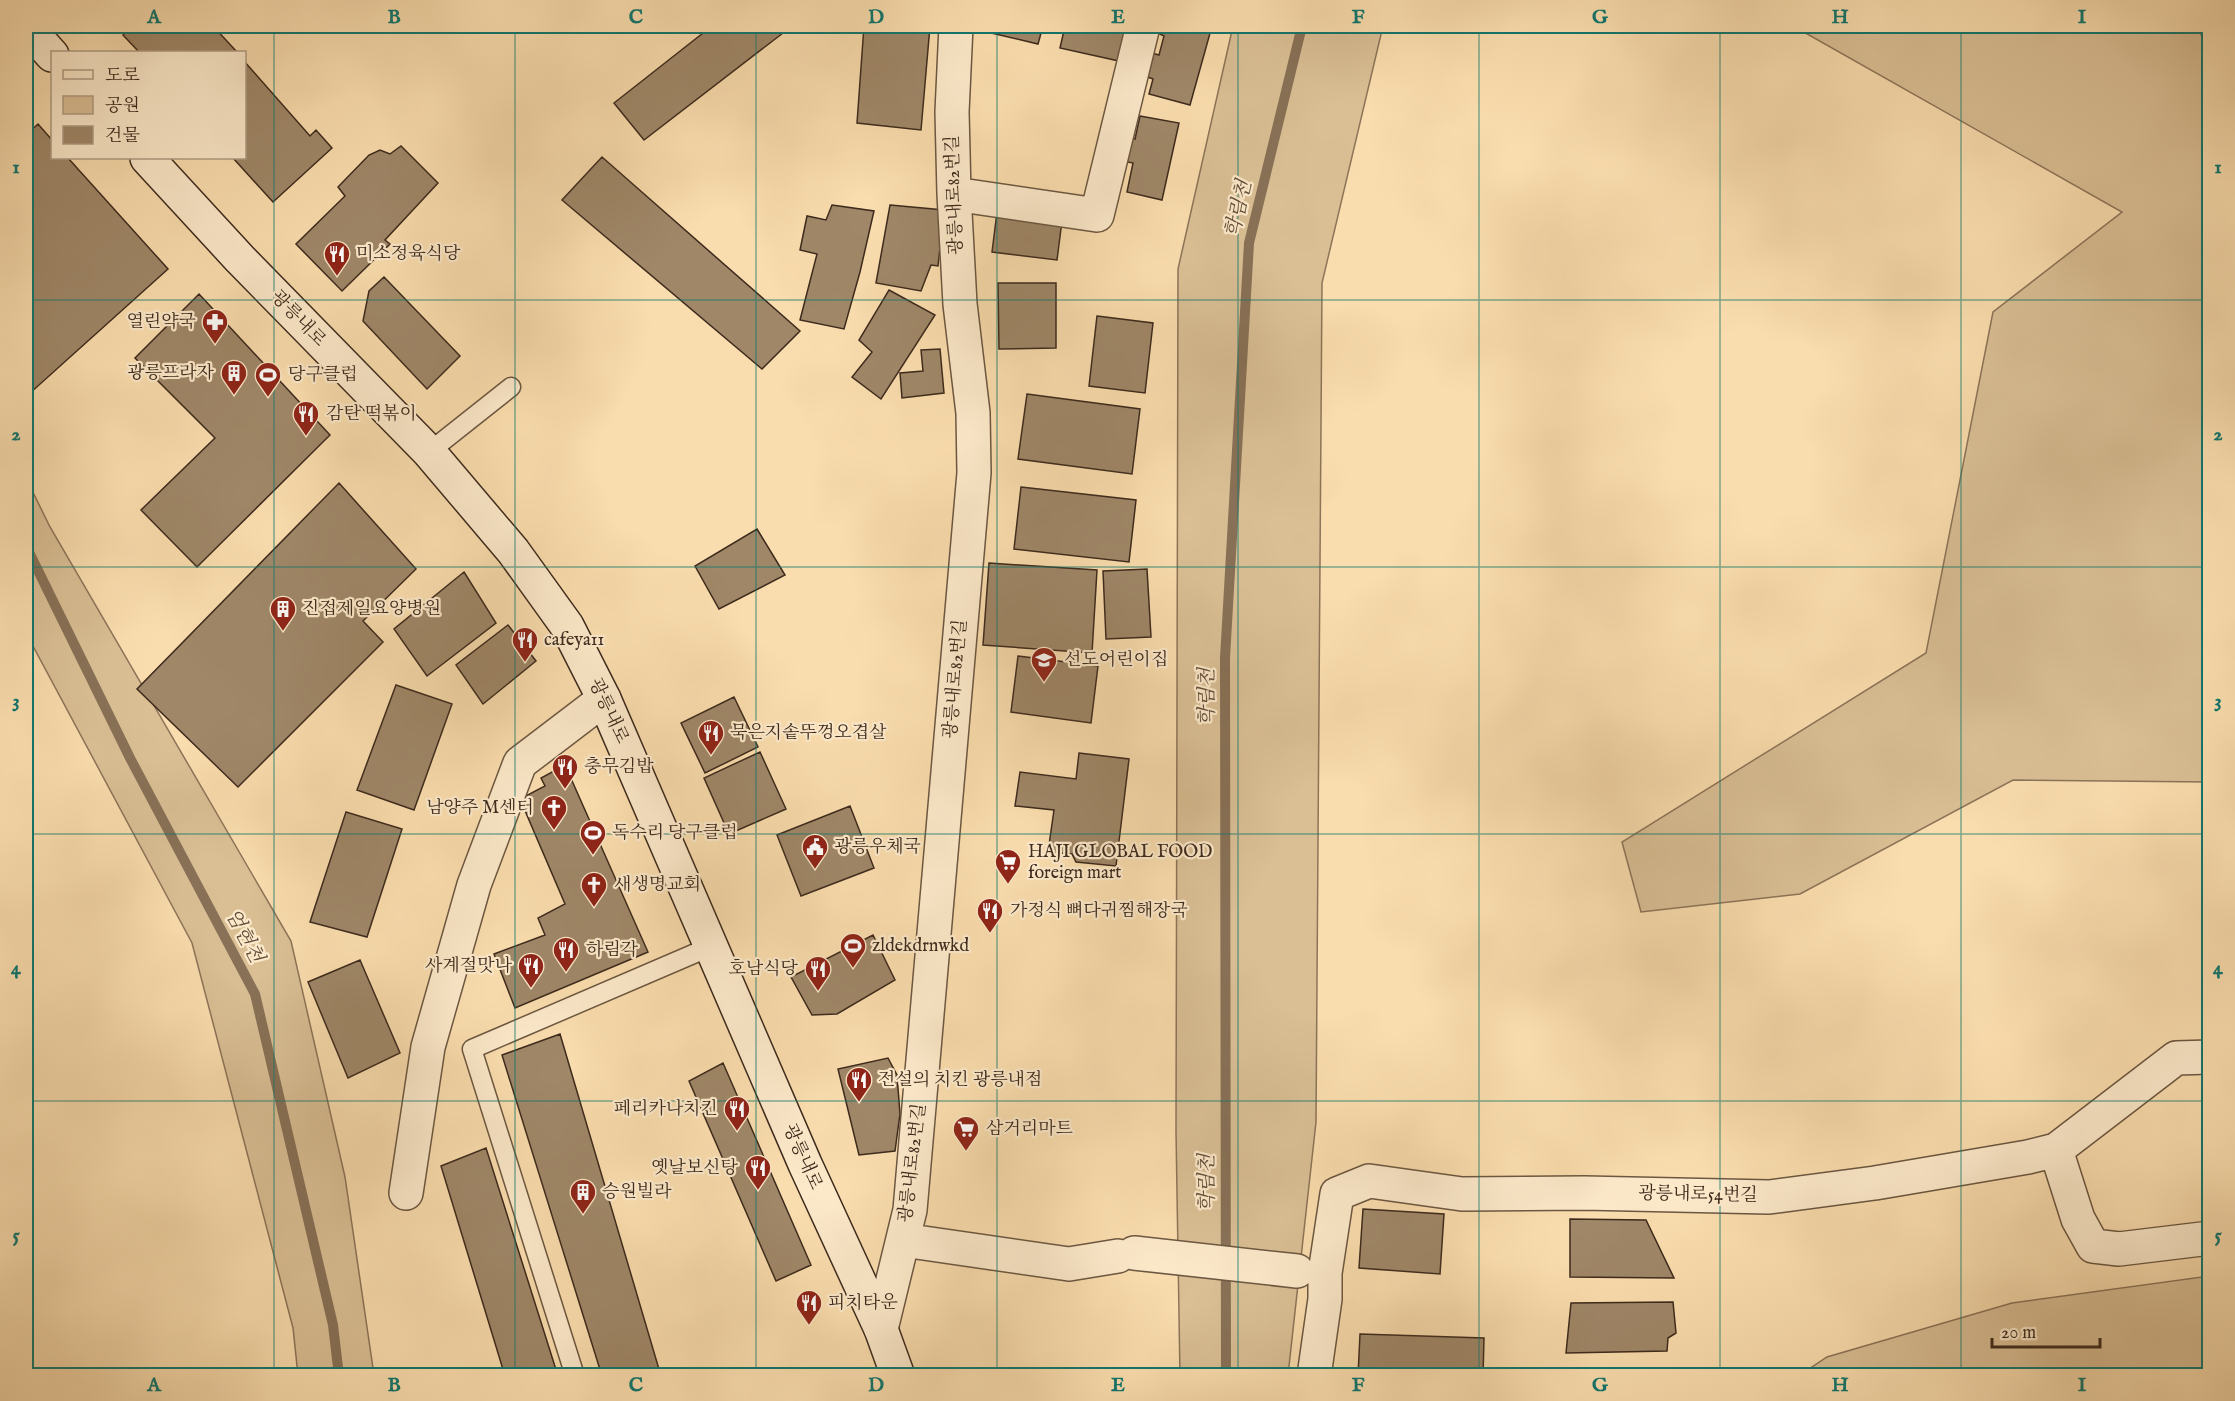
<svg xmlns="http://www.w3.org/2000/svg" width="2235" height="1401" viewBox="0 0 2235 1401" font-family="'IM FELL English','Noto Serif KR',serif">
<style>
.green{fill:#dabf95;stroke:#8c7459;stroke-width:1.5}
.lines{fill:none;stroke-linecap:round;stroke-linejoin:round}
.stream{stroke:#887157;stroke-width:10}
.building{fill:#9f8768;stroke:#3d2a1d;stroke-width:1.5}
.lane-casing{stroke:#6c5741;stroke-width:21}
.street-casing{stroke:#6c5741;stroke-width:36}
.secondary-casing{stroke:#3d2a1d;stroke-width:36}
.lane{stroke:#fce9ca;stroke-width:18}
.street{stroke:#fce9ca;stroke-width:33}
.secondary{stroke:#fce9ca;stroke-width:33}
.grid{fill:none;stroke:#0f766e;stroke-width:1.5;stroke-opacity:0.55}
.labels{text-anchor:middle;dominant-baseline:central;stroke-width:4.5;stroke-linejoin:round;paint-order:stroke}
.street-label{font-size:18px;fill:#3d2a1d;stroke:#fce9ca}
.poi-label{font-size:18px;fill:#3d2a1d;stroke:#fce9ca;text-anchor:start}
.water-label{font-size:20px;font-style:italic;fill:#624d3a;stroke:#fce9ca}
.neatline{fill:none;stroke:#0f766e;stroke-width:2}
.grid-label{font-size:20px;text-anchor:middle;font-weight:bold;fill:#0f766e}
</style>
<rect width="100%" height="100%" fill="#faddae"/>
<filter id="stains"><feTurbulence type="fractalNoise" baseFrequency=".00333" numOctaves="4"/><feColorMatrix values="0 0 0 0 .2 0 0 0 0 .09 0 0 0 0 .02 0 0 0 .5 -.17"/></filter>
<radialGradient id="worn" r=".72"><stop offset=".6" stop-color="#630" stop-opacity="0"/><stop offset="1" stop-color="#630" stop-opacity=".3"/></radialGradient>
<path class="green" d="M 1233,26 L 1383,26 L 1322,283 L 1316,1122 L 1288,1375 L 1180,1376 L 1176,1131 L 1178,269 Z
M 1793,26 L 2196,26 L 2209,49 L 2209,782 L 2013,780 L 1800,894 L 1641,912 L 1622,842 L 1926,653 L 1993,312 L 2122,212 Z
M 26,478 L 50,527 L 291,941 L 345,1177 L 374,1375 L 298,1375 L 293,1328 L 192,943 L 26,633 Z
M 2209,1276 L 2209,1375 L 1800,1375 L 1827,1357 L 2012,1303 Z"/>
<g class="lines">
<path class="stream" d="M 26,546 L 130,758 L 255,994 L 333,1325 L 339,1376
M 1226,1376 L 1225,658 L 1249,243 L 1302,26"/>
</g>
<path class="building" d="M 134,26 L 213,26 L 237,52 L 139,52 L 123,35 Z
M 712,26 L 792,26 L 644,140 L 614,103 Z
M 864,26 L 930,26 L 921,130 L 857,123 Z
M 993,26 L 1043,26 L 1038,44 L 991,33 Z
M 1065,26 L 1127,26 L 1119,61 L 1060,48 Z
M 1157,26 L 1212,26 L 1190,105 L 1149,94 L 1153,79 L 1145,76 L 1152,53 L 1159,55 L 1164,36 L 1156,32 Z
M 244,61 L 310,136 L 316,130 L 332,148 L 273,202 L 233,158 L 244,158 Z
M 1140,116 L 1179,123 L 1162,200 L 1127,192 L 1133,163 L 1122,161 L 1128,137 L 1135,139 Z
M 38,124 L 52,140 L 52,158 L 68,158 L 168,269 L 29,394 L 26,390 L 26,339 L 32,333 L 26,326 L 26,135 Z
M 401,146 L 438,183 L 385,240 L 390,244 L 342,291 L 296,244 L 345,196 L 338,187 L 369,155 L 380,150 L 390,154 Z
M 602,157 L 800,331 L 762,369 L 562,200 Z
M 998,204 L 1063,213 L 1057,260 L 992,252 Z
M 832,205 L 874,211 L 860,272 L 844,329 L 800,320 L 817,254 L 800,250 L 807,216 L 826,220 Z
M 890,205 L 944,210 L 938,266 L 931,265 L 921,291 L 876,283 Z
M 384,277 L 460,356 L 427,389 L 363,321 L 369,291 Z
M 998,283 L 1056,283 L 1056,348 L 999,349 Z
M 889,290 L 935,315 L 881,399 L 852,377 L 872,352 L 859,340 Z
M 199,294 L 330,435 L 197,567 L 141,510 L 215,438 L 135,358 Z
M 1097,316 L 1153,323 L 1145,393 L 1089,386 Z
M 940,349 L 944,393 L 902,398 L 900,373 L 923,371 L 921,350 Z
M 1027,394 L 1140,409 L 1132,474 L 1018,459 Z
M 339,483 L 416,569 L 363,621 L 383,642 L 238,787 L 137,689 Z
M 1021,487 L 1136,500 L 1129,562 L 1014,549 Z
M 757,529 L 785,575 L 719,609 L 695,566 Z
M 989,563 L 1097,570 L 1092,653 L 983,645 Z
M 1147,569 L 1151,637 L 1106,639 L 1103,571 Z
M 464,572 L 496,623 L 427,676 L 394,629 Z
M 508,625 L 536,661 L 483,704 L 456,665 Z
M 1018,656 L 1098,666 L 1091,723 L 1011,712 Z
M 396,685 L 452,704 L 414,810 L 357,790 Z
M 734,697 L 758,747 L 705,773 L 681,723 Z
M 760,752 L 786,809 L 729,834 L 704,778 Z
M 1079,753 L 1129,759 L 1116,866 L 1076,862 L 1072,854 L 1048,852 L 1054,810 L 1015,806 L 1020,772 L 1076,779 Z
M 565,765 L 648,952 L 515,1008 L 494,954 L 545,935 L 538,918 L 565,904 L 520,799 L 545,786 L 541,778 Z
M 850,806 L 874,868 L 801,896 L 777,835 Z
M 346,812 L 402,829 L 367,937 L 310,922 Z
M 873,935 L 895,980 L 837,1014 L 812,1015 L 791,977 Z
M 360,960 L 400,1053 L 348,1078 L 308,982 Z
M 560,1034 L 661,1376 L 602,1376 L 502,1055 Z
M 888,1058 L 897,1075 L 900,1114 L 895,1151 L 859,1155 L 838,1069 Z
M 723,1063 L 811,1265 L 776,1281 L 689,1081 Z
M 486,1148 L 558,1376 L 505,1376 L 441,1166 Z
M 1363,1209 L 1444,1214 L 1440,1274 L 1359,1268 Z
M 1570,1219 L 1646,1220 L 1674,1278 L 1570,1277 Z
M 1673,1302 L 1676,1333 L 1668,1338 L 1667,1351 L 1566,1353 L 1571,1303 Z
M 1360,1334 L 1484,1338 L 1483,1376 L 1358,1376 Z
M 1559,1373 L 1661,1374 L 1559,1376 Z"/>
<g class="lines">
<g class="lane-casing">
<path id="lane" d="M 429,452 L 511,387
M 575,1376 L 472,1049 L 712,946"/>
</g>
<g class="street-casing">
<path id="street" d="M 954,194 L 1097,215 L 1143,26
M 2056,1150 L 2078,1219 L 2093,1246 L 2119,1249 L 2210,1238
M 406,1193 L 428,1047 L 474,885 L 520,763 L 604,699
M 903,1240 L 1069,1264 L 1118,1256
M 1134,1253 L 1297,1271
M 881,1329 L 910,1210 L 974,473 L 973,413 L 960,304 L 954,194 L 952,112 L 956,26
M 1314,1376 L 1325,1299 L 1325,1273 L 1337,1194 L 1369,1181 L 1462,1194 L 1584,1193 L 1769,1197 L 1875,1183 L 2028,1157 L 2056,1150 L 2176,1058 L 2210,1057"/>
</g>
<g class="secondary-casing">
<path id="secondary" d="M 26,26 L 52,55
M 147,158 L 240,259 L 429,452 L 513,551 L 567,626 L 604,699 L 805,1164 L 881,1329 L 898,1376"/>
</g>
<use href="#lane" class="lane"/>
<use href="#street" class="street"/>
<use href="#secondary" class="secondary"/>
</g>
<path class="grid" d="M 274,26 L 274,1376M 515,26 L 515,1376M 756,26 L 756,1376M 997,26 L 997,1376M 1238,26 L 1238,1376M 1479,26 L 1479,1376M 1720,26 L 1720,1376M 1961,26 L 1961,1376M 26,300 L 2210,300M 26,567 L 2210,567M 26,834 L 2210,834M 26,1101 L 2210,1101"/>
<defs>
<g id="restaurant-pin" transform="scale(1.35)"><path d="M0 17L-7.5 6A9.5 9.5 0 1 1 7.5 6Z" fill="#8f2418" stroke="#fce9ca"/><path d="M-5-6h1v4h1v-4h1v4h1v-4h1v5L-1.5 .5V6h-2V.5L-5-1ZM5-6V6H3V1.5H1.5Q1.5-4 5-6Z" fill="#fff"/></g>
<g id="pharmacy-pin" transform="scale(1.35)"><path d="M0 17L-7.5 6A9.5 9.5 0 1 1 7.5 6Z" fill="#8f2418" stroke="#fce9ca"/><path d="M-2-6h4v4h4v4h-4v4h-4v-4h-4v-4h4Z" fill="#fff"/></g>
<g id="building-pin" transform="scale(1.35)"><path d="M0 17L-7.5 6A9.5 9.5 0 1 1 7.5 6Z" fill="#8f2418" stroke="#fce9ca"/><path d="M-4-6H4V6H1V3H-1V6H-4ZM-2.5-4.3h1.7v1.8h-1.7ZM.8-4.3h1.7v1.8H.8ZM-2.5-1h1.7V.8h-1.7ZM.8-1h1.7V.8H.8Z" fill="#fff"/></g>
<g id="stadium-pin" transform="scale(1.35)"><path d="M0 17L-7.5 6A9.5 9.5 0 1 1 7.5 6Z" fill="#8f2418" stroke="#fce9ca"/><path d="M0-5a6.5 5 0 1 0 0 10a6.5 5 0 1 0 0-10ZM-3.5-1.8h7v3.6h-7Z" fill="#fff"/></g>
<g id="school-pin" transform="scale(1.35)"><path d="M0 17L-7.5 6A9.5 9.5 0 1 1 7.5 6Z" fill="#8f2418" stroke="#fce9ca"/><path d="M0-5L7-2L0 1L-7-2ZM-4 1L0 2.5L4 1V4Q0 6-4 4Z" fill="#fff"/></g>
<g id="church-pin" transform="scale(1.35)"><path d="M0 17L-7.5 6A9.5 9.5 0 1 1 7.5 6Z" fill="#8f2418" stroke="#fce9ca"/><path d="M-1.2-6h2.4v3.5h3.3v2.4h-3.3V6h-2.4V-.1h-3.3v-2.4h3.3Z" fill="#fff"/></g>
<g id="civic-pin" transform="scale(1.35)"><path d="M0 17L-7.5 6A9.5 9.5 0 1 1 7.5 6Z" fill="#8f2418" stroke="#fce9ca"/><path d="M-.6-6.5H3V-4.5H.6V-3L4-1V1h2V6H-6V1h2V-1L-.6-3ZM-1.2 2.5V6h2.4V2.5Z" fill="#fff"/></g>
<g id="supermarket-pin" transform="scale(1.35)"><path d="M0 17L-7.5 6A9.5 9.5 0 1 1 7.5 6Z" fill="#8f2418" stroke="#fce9ca"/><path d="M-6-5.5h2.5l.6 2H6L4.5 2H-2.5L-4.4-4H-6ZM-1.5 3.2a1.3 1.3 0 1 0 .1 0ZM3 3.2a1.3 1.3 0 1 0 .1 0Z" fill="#fff"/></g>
</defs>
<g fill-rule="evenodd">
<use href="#restaurant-pin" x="337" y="254"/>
<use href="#pharmacy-pin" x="215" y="322"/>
<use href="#building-pin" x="234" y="373"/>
<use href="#stadium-pin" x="268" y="375"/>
<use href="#restaurant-pin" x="306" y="414"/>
<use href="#building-pin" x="283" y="609"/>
<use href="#restaurant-pin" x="525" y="640"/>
<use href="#school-pin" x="1044" y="660"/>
<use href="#restaurant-pin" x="711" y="733"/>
<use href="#restaurant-pin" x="565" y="767"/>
<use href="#church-pin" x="554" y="808"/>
<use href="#stadium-pin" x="593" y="833"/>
<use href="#civic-pin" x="815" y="847"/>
<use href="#supermarket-pin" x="1008" y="862"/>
<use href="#church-pin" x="594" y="885"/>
<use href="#restaurant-pin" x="990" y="911"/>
<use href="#stadium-pin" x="853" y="946"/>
<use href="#restaurant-pin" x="566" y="950"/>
<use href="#restaurant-pin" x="531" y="966"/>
<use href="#restaurant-pin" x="818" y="969"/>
<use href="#restaurant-pin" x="859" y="1080"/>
<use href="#restaurant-pin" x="737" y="1109"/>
<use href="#supermarket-pin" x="966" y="1129"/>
<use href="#restaurant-pin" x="758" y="1168"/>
<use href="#building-pin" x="583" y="1192"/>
<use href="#restaurant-pin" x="809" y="1303"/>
</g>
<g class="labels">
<g class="street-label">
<text transform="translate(955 195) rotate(-92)">광릉내로82번길</text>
<text transform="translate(298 319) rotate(46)">광릉내로</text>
<text transform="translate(956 679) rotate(-85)">광릉내로82번길</text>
<text transform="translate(608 711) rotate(65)">광릉내로</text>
<text transform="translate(802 1157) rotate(66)">광릉내로</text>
<text transform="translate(913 1163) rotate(-83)">광릉내로82번길</text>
<text transform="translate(1698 1195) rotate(1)">광릉내로54번길</text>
</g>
<g class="poi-label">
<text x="356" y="254">미소정육식당</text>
<text x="196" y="322" text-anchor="end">열린약국</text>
<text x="214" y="373" text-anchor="end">광릉프라자</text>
<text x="288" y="375">당구클럽</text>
<text x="326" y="414">감탄 떡볶이</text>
<text x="302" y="609">진접제일요양병원</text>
<text x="544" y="640">cafeya11</text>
<text x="1064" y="660">선도어린이집</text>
<text x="730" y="733">묵은지솥뚜껑오겹살</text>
<text x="584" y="767">충무김밥</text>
<text x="534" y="808" text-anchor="end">남양주 M센터</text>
<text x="612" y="833">독수리 당구클럽</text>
<text x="834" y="847">광릉우체국</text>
<text x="1028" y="852">HAJI GLOBAL FOOD<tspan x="1028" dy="21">foreign mart</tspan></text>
<text x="614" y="885">새생명교회</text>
<text x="1010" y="911">가정식 뼈다귀찜해장국</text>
<text x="872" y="946">zldekdrnwkd</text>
<text x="586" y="950">하림각</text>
<text x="512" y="966" text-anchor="end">사계절맛나</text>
<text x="798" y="969" text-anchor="end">호남식당</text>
<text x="878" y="1080">전설의 치킨 광릉내점</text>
<text x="718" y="1109" text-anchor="end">페리카나치킨</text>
<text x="986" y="1129">삼거리마트</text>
<text x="738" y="1168" text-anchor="end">옛날보신탕</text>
<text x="602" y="1192">승원빌라</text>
<text x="828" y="1303">피치타운</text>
</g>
<g class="water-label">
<text transform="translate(1239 209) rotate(-77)">학림천</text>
<text transform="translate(1207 697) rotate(-90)">학림천</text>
<text transform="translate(244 936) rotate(62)">엄현천</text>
<text transform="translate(1207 1183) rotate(-90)">학림천</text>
</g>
</g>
<rect width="2235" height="1401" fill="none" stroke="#faddae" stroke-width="66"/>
<rect x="51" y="51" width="195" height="108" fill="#fce9ca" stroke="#b09d85" stroke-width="1.5"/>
<rect x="63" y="70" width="30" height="9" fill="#fce9ca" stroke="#b09d85" stroke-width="1.5"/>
<text x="105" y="81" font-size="18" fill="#3d2a1d">도로</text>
<rect x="63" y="96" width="30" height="18" fill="#dabf95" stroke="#b09d85" stroke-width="1.5"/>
<text x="105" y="111" font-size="18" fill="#3d2a1d">공원</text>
<rect x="63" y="126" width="30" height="18" fill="#9f8768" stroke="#b09d85" stroke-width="1.5"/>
<text x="105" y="141" font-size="18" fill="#3d2a1d">건물</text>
<path d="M1992 1338v9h108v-9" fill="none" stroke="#3d2a1d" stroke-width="3"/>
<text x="2001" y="1338" font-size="18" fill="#3d2a1d" stroke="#fce9ca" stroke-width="4.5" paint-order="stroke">20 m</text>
<rect x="33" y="33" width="2169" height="1335" class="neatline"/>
<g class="grid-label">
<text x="154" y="23">A</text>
<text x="394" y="23">B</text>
<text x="636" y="23">C</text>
<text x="876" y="23">D</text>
<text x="1118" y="23">E</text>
<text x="1358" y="23">F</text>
<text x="1600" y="23">G</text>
<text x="1840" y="23">H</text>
<text x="2082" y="23">I</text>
<text x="16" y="173">1</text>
<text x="2218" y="173">1</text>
<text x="16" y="440">2</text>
<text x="2218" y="440">2</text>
<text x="16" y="707">3</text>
<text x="2218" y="707">3</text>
<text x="16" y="974">4</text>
<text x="2218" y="974">4</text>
<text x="16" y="1241">5</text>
<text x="2218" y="1241">5</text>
<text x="154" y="1391">A</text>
<text x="394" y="1391">B</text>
<text x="636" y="1391">C</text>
<text x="876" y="1391">D</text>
<text x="1118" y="1391">E</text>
<text x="1358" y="1391">F</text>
<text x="1600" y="1391">G</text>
<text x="1840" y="1391">H</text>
<text x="2082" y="1391">I</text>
</g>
<rect width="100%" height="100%" filter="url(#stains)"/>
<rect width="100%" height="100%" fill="url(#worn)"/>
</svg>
